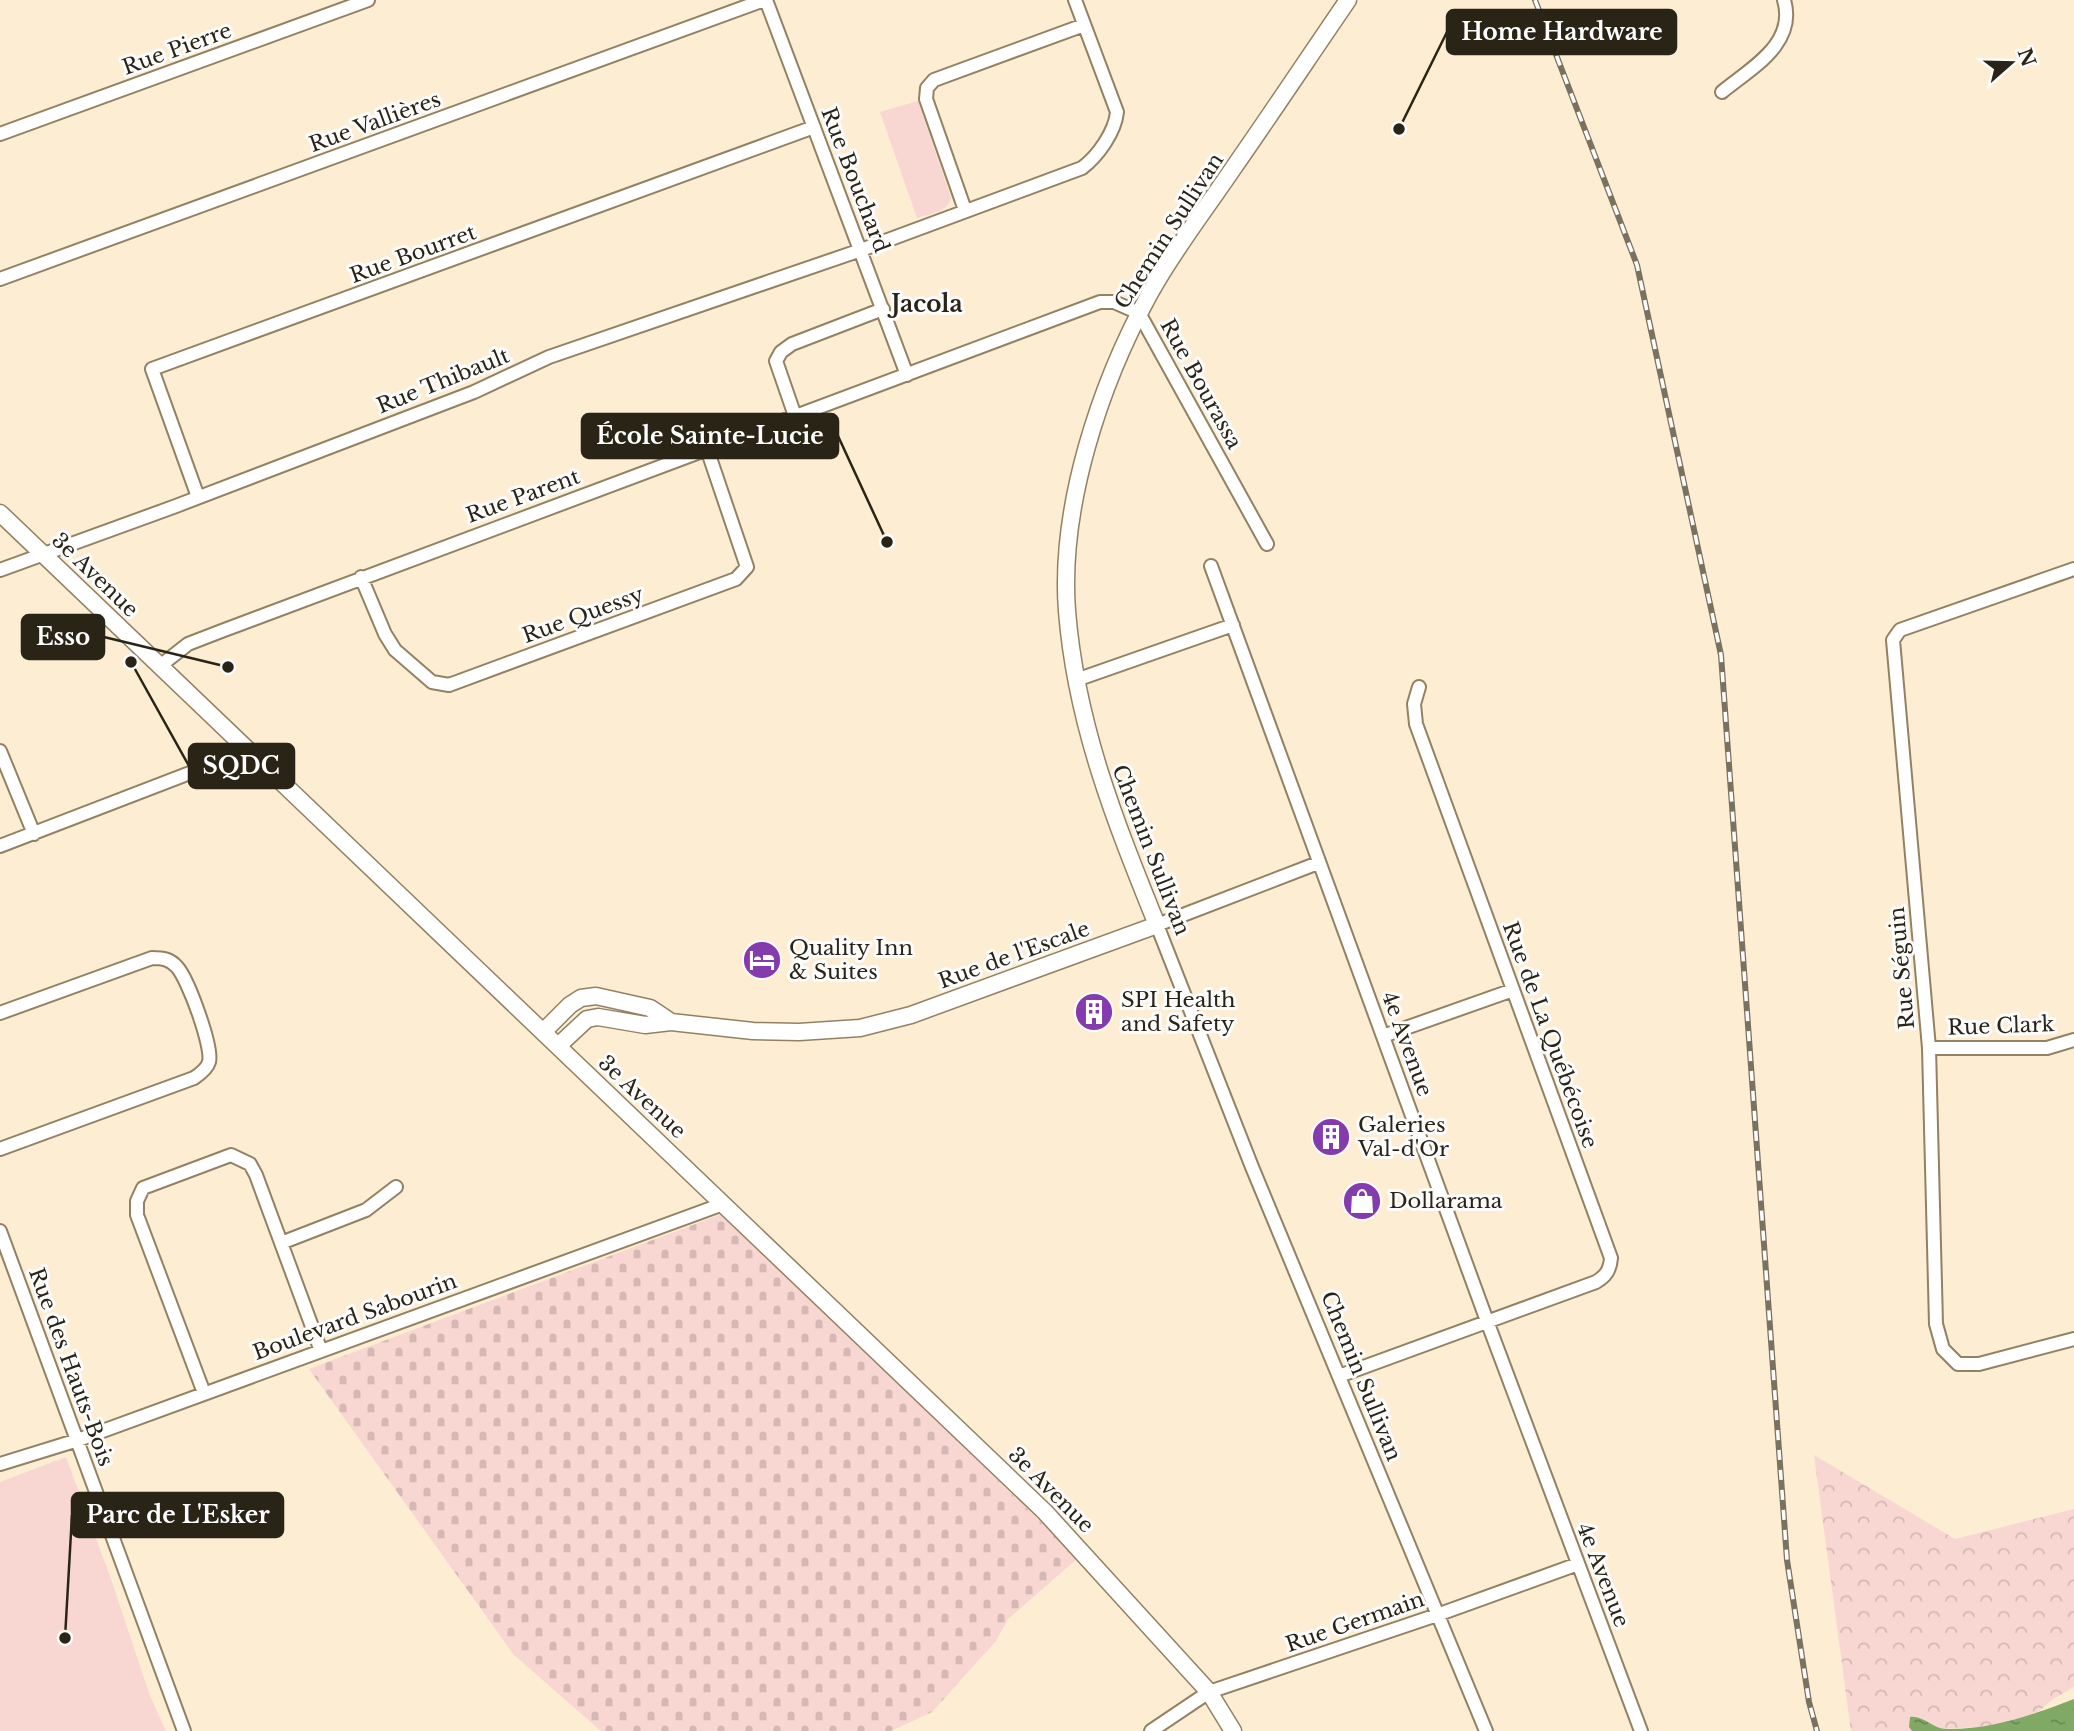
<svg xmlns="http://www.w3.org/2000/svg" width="2074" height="1731" viewBox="0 0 2074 1731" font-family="'Libre Baskerville',serif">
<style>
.forest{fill:url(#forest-crowns)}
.cemetery{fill:url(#cemetery-stones)}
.green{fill:#f8d6d1}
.water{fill:url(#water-ripples)}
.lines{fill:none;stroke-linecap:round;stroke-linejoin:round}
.minor-casing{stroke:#928163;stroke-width:16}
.major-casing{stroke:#928163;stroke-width:19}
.minor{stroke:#fff;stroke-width:12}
.major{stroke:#fff;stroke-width:16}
.rail-casing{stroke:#7a715f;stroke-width:6}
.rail{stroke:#fcfcfc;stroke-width:3.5;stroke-dasharray:10;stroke-linecap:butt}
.labels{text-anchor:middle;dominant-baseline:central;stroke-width:6;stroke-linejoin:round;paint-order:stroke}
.street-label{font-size:21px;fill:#2a2417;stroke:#fcfcfc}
.poi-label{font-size:21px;fill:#2a2417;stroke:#fcfcfc;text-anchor:start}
.neighbourhood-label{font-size:23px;font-weight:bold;fill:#2a2417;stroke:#fcfcfc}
.leader{fill:none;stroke:#2a2417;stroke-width:2.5}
.callout-dot{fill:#2a2417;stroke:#fcfcfc;stroke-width:2.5}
.callout{fill:#2a2417;stroke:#2a2417;stroke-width:2.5}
.callout-label{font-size:23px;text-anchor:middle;font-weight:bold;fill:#fff}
</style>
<defs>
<pattern id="forest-crowns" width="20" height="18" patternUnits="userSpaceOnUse" patternTransform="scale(1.75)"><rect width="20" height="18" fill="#f8d6d1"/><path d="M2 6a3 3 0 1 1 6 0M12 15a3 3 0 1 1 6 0" fill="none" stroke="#d5b8b3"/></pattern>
<pattern id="cemetery-stones" width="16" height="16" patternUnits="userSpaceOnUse" patternTransform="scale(1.75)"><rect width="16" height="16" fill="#f8d6d1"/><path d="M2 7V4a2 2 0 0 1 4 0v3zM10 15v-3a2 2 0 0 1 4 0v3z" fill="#d5b8b3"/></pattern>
<pattern id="water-ripples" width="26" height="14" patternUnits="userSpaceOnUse" patternTransform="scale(1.75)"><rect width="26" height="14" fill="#80a966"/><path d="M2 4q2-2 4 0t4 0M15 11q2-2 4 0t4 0" fill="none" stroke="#698953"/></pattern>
</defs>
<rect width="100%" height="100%" fill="#fcedd3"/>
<path class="forest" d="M 1814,1455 L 1955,1539 L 2074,1509 L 2074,1687 L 2053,1699 L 2037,1713 L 1993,1726 L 1942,1729 L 1915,1716 L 1909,1727 L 1912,1731 L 1851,1731 Z"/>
<path class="cemetery" d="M 722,1214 L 1078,1558 L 1008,1619 L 996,1641 L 932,1712 L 891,1731 L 601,1731 L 514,1655 L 309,1369 Z"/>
<path class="green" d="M 918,101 L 951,198 C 948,212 929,214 917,218 L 880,112 Z
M 66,1457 L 111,1579 L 150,1696 L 166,1731 L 0,1731 L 0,1482 Z"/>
<path class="water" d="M 2074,1699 L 2074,1731 L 1912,1731 L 1909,1727 L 1910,1717 C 1923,1715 1933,1729 1946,1729 C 1992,1730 2032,1715 2074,1699 Z"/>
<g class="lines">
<g class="minor-casing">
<path id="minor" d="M 766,0 L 907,375
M 1722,92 C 1751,68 1797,44 1784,0
M 0,134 L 368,0
M 965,210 L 926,99 L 927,88 L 934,80 L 1084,25
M 0,279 L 764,0
M 795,416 L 776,361 L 781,352 L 792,344 L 883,309
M 198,497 L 152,369 L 814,127
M 1211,566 L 1487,1321 L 1641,1731
M 2074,569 L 1900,630 L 1893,640 L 1929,1048 L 1936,1324 L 1943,1349 L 1958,1364 L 1979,1364 L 2074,1339
M 0,570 L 176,506 L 474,392 L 549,357 L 861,250 L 1082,168 C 1098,156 1115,132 1117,112 L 1075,0
M 361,577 L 385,634 L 395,650 L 432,682 L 449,685 L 736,579 L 747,567 L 707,449
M 160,666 L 188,644 L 219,632 L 1100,302 L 1114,302 L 1139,313 L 1267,544
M 1076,680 L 1233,625
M 0,751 L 34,834
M 0,846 L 247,751
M 1318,863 L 1157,925 L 1252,1167 L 1486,1731
M 0,1013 L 152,958 C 163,958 170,959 177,967 C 188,979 213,1047 209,1062 C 207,1069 200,1074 194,1078 L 0,1149
M 1383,1036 L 1513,990
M 1929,1048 L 2047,1048 L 2074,1040
M 0,1231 L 184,1731
M 281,1243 L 366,1210 L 396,1187
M 1339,1376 L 1596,1282 C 1606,1276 1610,1270 1611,1258 L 1416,724 L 1414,704 L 1419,687
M 204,1393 L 137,1215 L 137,1201 L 143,1188 L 231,1155 L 250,1164 L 256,1175 L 321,1351
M 0,1464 L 78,1440 L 723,1204
M 1151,1731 L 1209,1692 L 1437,1615 L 1578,1564"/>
</g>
<g class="major-casing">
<path id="major" d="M 0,513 L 1045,1512 L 1209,1692 L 1233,1731
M 544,1031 L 570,1005 L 581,998 L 596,996 L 650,1008 L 671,1022
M 558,1046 L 587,1019 L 598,1017 L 645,1025 L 671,1022 L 753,1031 L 799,1032 L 860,1028 L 911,1015 L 1157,925 C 1115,821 1076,724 1067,611 C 1059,507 1100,384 1150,293 C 1173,251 1205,210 1232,170 C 1271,114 1309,57 1348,0"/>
</g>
<use href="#minor" class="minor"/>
<use href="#major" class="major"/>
<g class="rail-casing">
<path id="rail" d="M 1535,0 L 1637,265 L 1721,655 L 1787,1560 L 1809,1702 L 1817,1731"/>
</g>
<use href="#rail" class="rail"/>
</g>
<defs>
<g id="hotel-disc" transform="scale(2.0125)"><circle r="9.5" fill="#833bad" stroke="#fcfcfc"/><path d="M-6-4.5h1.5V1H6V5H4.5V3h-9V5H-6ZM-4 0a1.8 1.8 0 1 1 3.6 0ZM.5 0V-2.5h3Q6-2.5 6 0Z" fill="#fff"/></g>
<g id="building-disc" transform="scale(2.0125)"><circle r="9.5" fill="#833bad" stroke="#fcfcfc"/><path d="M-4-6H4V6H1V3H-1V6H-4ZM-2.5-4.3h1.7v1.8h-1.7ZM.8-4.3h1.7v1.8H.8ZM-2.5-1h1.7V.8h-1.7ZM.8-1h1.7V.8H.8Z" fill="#fff"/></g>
<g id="shop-disc" transform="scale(2.0125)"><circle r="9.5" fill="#833bad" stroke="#fcfcfc"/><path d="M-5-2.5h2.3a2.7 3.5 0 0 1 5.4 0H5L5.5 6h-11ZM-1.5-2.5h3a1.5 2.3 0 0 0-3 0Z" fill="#fff"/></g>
</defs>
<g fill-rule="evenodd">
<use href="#hotel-disc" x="762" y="960"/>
<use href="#building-disc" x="1094" y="1012"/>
<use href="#building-disc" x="1331" y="1137"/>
<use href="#shop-disc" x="1362" y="1201"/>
</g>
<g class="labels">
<g class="street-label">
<text transform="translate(177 49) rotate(-20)">Rue Pierre</text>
<text transform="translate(375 122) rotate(-20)">Rue Vallières</text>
<text transform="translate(855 180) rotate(69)">Rue Bouchard</text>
<text transform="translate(1169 231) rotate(-57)">Chemin Sullivan</text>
<text transform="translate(413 254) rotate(-20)">Rue Bourret</text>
<text transform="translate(443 381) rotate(-22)">Rue Thibault</text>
<text transform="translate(1201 384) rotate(61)">Rue Bourassa</text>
<text transform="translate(523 496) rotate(-20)">Rue Parent</text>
<text transform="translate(95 575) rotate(44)">3e Avenue</text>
<text transform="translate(583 615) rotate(-20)">Rue Quessy</text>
<text transform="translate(1151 850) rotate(69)">Chemin Sullivan</text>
<text transform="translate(1014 955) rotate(-20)">Rue de l'Escale</text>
<text transform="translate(1902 968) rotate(-95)">Rue Séguin</text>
<text transform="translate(2001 1026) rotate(-2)">Rue Clark</text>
<text transform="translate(1550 1035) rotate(70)">Rue de La Québécoise</text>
<text transform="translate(1407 1044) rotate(70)">4e Avenue</text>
<text transform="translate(642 1097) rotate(43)">3e Avenue</text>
<text transform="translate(355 1317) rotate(-20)">Boulevard Sabourin</text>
<text transform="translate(71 1367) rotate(70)">Rue des Hauts-Bois</text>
<text transform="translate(1361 1376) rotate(68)">Chemin Sullivan</text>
<text transform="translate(1051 1490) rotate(45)">3e Avenue</text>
<text transform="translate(1603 1575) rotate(69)">4e Avenue</text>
<text transform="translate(1355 1622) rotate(-19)">Rue Germain</text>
</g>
<g class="poi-label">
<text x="789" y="948">Quality Inn<tspan x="789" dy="24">&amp; Suites</tspan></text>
<text x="1121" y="1000">SPI Health<tspan x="1121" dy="24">and Safety</tspan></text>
<text x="1358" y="1125">Galeries<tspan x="1358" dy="24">Val-d'Or</tspan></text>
<text x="1389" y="1201">Dollarama</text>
</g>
<g class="neighbourhood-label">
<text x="927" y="304">Jacola</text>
</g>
</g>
<path class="leader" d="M1399 129L1447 32M887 542L838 436M228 667L104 637M131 662L189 766M65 1638L72 1515"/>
<g class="callout-dot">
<circle cx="1399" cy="129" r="7"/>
<circle cx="887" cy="542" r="7"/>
<circle cx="228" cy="667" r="7"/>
<circle cx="131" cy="662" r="7"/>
<circle cx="65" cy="1638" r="7"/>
</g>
<g class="callout">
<rect x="1447" y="10" width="229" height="44" rx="7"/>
<rect x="582" y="414" width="256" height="44" rx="7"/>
<rect x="22" y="615" width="82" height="44" rx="7"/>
<rect x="189" y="744" width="105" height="44" rx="7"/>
<rect x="72" y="1493" width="211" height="44" rx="7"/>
</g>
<g class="callout-label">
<text x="1562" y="40">Home Hardware</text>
<text x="710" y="444">École Sainte-Lucie</text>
<text x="63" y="645">Esso</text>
<text x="241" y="774">SQDC</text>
<text x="178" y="1523">Parc de L'Esker</text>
</g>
<g transform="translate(2011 63) rotate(70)" stroke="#fcfcfc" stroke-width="5" paint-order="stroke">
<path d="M0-5L12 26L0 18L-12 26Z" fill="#2a2417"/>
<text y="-10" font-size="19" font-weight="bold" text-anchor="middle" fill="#2a2417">N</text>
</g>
</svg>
